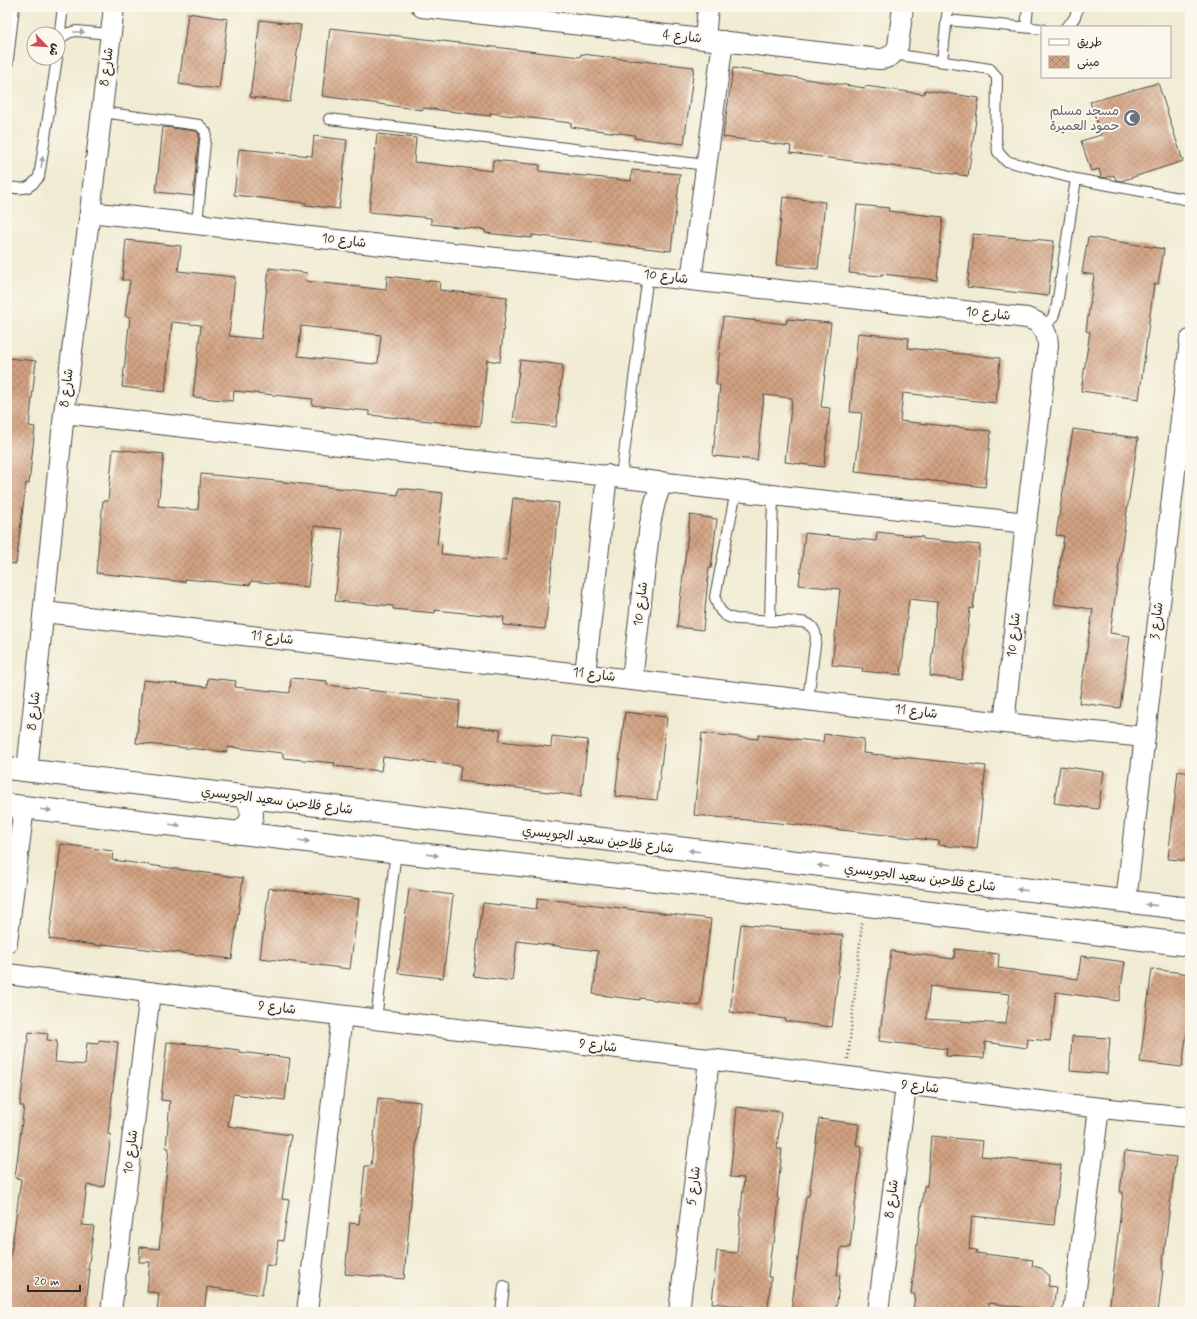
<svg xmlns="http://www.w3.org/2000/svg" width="1197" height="1319" viewBox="0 0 1197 1319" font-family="Mynerve,'Playpen Sans Arabic',sans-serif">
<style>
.building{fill:url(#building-cross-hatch);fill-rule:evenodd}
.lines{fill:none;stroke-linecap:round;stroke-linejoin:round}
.lane-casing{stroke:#494844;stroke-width:12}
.street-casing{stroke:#494844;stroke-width:22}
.secondary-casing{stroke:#494844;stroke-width:24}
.path{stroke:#494844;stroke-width:2.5;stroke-dasharray:1 3;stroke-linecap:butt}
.lane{stroke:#fff;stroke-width:10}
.street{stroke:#fff;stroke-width:20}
.secondary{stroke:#fff;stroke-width:22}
.oneway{fill:#a0a0a0}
.labels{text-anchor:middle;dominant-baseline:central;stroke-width:4;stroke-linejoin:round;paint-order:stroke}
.street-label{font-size:13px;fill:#2b2b2b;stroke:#fbf7ec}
.worship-label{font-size:13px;fill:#5b616d;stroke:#fbf7ec;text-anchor:end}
</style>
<defs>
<pattern id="building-cross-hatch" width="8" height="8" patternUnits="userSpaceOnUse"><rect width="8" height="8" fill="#d2a181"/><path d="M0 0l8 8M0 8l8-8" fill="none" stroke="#ab836a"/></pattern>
</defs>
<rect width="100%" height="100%" fill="#fbf7ec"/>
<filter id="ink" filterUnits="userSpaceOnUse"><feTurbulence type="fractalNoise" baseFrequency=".025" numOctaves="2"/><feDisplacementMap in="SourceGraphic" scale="8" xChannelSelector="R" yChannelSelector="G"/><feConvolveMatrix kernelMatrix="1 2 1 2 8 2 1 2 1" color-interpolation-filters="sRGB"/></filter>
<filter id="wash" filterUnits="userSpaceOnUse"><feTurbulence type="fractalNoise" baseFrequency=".012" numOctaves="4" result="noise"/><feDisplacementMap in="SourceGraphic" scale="16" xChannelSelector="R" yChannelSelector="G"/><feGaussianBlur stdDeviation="0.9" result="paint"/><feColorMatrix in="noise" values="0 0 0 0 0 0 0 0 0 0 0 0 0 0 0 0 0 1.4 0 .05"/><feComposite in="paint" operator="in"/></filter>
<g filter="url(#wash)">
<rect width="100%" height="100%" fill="#f0ebd2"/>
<g id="blocks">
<path class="building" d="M 188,13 L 228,19 L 219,89 L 179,84 Z
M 260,20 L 301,25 L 290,102 L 250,97 Z
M 330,28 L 580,57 L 581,54 L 694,67 L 684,144 L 634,138 L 635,135 L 571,127 L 571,123 L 490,113 L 490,116 L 423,108 L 422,110 L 322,96 Z
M 733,68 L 865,88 L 865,86 L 924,94 L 925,90 L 979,98 L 968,176 L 790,153 L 791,146 L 723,137 Z
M 1158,83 L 1183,161 L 1121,181 L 1116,180 L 1114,175 L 1106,178 L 1101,177 L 1099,169 L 1091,171 L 1081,141 L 1101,135 L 1090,102 Z
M 163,127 L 196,131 L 199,134 L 193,196 L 156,192 Z
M 377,134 L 416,138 L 414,162 L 492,171 L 493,160 L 540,165 L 539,171 L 631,181 L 632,170 L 680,174 L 671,251 L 532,235 L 532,238 L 485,233 L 485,230 L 431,224 L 431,218 L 369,212 Z
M 314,136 L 347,140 L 339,209 L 306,205 L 306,203 L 234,195 L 239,149 L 312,156 Z
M 783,197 L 825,202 L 818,269 L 776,265 Z
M 857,205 L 889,208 L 888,211 L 943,217 L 937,280 L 881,274 L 881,276 L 849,273 Z
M 973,234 L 1054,241 L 1048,296 L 967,287 Z
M 1088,237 L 1164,249 L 1158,284 L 1154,284 L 1139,399 L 1081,391 L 1090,332 L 1086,331 L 1094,275 L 1082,273 Z
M 126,240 L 181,246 L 178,271 L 235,277 L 229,336 L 261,339 L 269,268 L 307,273 L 306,281 L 386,290 L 387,276 L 440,282 L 439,290 L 507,297 L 500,362 L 487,360 L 480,426 L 369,415 L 369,411 L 312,405 L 313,399 L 234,391 L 233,401 L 193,397 L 201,325 L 172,322 L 165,392 L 122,387 L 130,317 L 125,316 L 130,280 L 122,280 ZM 301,326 L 381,335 L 378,363 L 374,363 L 374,364 L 298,356 Z
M 723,317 L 786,324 L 787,319 L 831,323 L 821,407 L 830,408 L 824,467 L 785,462 L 792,398 L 764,395 L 757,460 L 713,456 L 720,385 L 716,385 Z
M 858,333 L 909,338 L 908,348 L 1000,358 L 996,403 L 903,393 L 900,421 L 991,431 L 985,487 L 855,472 L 862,413 L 850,412 Z
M 7,358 L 36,361 L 29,426 L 35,427 L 29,484 L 26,483 L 16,564 L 7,563 Z
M 520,360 L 563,365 L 556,427 L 513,422 Z
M 1073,429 L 1138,438 L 1118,570 L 1119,570 L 1110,633 L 1130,636 L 1120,708 L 1079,703 L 1093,609 L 1054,604 L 1064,536 L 1056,535 Z
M 113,449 L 164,454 L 158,506 L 198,510 L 201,474 L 267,480 L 398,495 L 399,488 L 443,493 L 437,544 L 442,545 L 441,554 L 506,560 L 513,498 L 559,503 L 545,629 L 503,625 L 504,617 L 435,610 L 435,613 L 393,609 L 393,606 L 335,601 L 343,529 L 314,526 L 308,587 L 251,581 L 250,585 L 185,579 L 185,582 L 96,573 L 103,501 L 108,501 Z
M 690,515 L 717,519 L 711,568 L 709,568 L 703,630 L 677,627 Z
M 877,532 L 923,537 L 923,539 L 980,545 L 973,609 L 970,608 L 962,680 L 930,676 L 937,602 L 909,599 L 901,675 L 862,671 L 863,668 L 832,665 L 840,589 L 799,585 L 805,533 L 876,541 Z
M 208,678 L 236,681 L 235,687 L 290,693 L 291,678 L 327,681 L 327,685 L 460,701 L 457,725 L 501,730 L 499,741 L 551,747 L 552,736 L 588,740 L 581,796 L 459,781 L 461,766 L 383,757 L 381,771 L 334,766 L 335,763 L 283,758 L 283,753 L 228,747 L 227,752 L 136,743 L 143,680 L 207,687 Z
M 625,712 L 667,717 L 657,800 L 615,796 Z
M 702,733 L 758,739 L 758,735 L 823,742 L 824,734 L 864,739 L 863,753 L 986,766 L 977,849 L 939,845 L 939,841 L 789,824 L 694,815 Z
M 1060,766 L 1104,772 L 1098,809 L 1054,803 Z
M 1178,771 L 1190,773 L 1190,861 L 1168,859 Z
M 61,844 L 113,851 L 112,860 L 243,878 L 232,959 L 102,944 L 102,946 L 49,939 Z
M 269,888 L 359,899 L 350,969 L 260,958 Z
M 409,889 L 453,895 L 443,978 L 398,973 Z
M 538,898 L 711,919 L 700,1006 L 640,998 L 640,1000 L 593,994 L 598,951 L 517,941 L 512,981 L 473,976 L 483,903 L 536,909 Z
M 741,924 L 843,935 L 832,1027 L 785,1021 L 786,1019 L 730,1012 Z
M 955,949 L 999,954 L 998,968 L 1078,979 L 1081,956 L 1125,962 L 1119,1001 L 1056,992 L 1050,1041 L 1028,1039 L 1027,1048 L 985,1042 L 984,1058 L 946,1056 L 947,1049 L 879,1041 L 891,951 L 954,959 ZM 930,986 L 1010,994 L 1006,1024 L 926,1019 Z
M 1152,969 L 1190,974 L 1190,1009 L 1182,1067 L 1140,1062 Z
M 29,1032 L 48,1034 L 47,1040 L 57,1041 L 55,1062 L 85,1065 L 87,1043 L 98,1044 L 99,1040 L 118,1042 L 108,1134 L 111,1135 L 104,1187 L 87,1185 L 82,1225 L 94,1226 L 88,1270 L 90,1270 L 85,1312 L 21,1312 L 7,1310 L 7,1261 L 10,1261 L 21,1179 L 15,1178 L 24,1106 L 20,1106 Z
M 1072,1036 L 1110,1038 L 1107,1074 L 1070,1071 Z
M 167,1042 L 201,1045 L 239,1050 L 239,1052 L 290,1058 L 285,1100 L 233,1094 L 228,1126 L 291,1135 L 282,1199 L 289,1200 L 283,1241 L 278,1240 L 275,1266 L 266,1265 L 262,1295 L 207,1287 L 204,1312 L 157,1312 L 159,1293 L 147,1292 L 150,1262 L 139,1262 L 140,1247 L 159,1249 L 169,1148 L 166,1148 L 170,1101 L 161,1100 Z
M 378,1098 L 420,1102 L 404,1279 L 345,1274 L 350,1223 L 359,1224 L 365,1166 L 371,1166 Z
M 737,1107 L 781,1112 L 777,1149 L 782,1149 L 777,1198 L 779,1199 L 774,1243 L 772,1243 L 768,1277 L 771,1277 L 768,1309 L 712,1303 L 717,1251 L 737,1253 L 744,1178 L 730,1177 Z
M 819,1119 L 859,1124 L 856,1145 L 862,1146 L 850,1248 L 841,1247 L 837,1275 L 840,1275 L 836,1312 L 791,1312 L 806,1196 L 809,1196 Z
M 931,1136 L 983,1141 L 981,1156 L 1061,1165 L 1054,1225 L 972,1216 L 969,1249 L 977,1250 L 976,1253 L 1033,1260 L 1032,1266 L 1041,1268 L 1050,1276 L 1048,1286 L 1056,1287 L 1053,1311 L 989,1303 L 989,1312 L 913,1312 L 915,1294 L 911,1294 L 924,1186 L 927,1186 Z
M 1125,1151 L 1176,1157 L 1162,1269 L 1163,1270 L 1158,1312 L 1109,1312 L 1123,1192 L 1120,1192 Z"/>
</g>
</g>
<g filter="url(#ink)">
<use href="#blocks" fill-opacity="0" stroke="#494844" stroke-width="1"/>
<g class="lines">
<g class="lane-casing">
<path id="lane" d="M 946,20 L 1042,29
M 1026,27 L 1028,7
M 1066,27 C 1074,21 1076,16 1078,7
M 59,39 L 63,7
M 58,48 L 59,39 L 68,33 L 76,31 L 110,34
M 893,54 L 990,69 L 997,77 L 996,139 L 998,152 L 1006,161 L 1076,179
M 942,61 L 948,7
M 7,67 L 14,7
M 101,112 L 199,125 L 206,132 L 197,224
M 329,119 L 706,165
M 7,187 C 23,189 28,191 39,177 L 57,58
M 1044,328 L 1053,317 L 1057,305 L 1076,179 L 1190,200
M 621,476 L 648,275
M 736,491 L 715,597 C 718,610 723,617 736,619 L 801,622 C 810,623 815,628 816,637 L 808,700
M 770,621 L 773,495
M 376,1020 L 396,851
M 501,1312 L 504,1286"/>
</g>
<g class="street-casing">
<path id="street" d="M 422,7 L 879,59 C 888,59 894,55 898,46 L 903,7
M 705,39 L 708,7
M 90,212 L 1027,318 C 1041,322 1048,331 1048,346 L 1026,523 L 1004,723
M 691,280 L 723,41
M 64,413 L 736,491 L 1026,523
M 44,612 L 1004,723 L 1145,737
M 585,674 L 607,475
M 632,680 L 650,524 L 655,502 L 662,482
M 27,771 L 64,413 L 90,212 L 114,7
M 1126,902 L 1190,340
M 7,942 L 24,807
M 7,974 C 241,1005 475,1030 708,1059 C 869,1079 1029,1102 1190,1117
M 111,1312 L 150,993
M 307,1312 L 342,1016
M 679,1312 L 709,1060
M 878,1312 L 906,1086
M 1073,1312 L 1099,1108"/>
</g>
<g class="secondary-casing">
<path id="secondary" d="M 7,768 L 1190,909
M 7,805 L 373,849 L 737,889 L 1190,945
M 240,833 C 255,818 254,817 247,797"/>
</g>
<path class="path" d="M 848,1059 L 862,923"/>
<use href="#lane" class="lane"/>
<use href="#street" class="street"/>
<use href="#secondary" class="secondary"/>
</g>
<defs><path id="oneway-solid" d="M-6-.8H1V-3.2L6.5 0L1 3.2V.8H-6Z"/></defs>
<g class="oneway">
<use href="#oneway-solid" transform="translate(79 32)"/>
<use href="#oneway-solid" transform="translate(42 162) rotate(-82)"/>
<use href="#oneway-solid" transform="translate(46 810) rotate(7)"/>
<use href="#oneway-solid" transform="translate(175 825) rotate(7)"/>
<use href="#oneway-solid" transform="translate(304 841) rotate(7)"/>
<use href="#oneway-solid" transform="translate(694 851) rotate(-173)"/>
<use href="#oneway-solid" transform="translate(433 855) rotate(6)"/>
<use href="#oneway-solid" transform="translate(823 866) rotate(-173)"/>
<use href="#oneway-solid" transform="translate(1022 890) rotate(-173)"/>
<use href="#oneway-solid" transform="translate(1151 905) rotate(-174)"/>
</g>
</g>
<defs>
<g id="mosque-disc" transform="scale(0.9)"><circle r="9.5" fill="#6b7280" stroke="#fbf7ec"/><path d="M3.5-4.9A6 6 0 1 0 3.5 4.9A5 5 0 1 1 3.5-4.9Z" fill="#fff"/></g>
</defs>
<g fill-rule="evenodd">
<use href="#mosque-disc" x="1132" y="118"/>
</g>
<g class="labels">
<g class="street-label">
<text transform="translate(682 37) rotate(6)">شارع 4</text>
<text transform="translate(107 67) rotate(-83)">شارع 8</text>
<text transform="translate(344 241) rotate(7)">شارع 10</text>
<text transform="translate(666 277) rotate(7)">شارع 10</text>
<text transform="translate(988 314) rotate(6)">شارع 10</text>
<text transform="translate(67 388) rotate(-83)">شارع 8</text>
<text transform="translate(641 604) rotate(-83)">شارع 10</text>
<text transform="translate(1157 621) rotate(-84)">شارع 3</text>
<text transform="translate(1014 635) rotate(-84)">شارع 10</text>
<text transform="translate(272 638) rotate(7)">شارع 11</text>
<text transform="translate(594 675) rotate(7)">شارع 11</text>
<text transform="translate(34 711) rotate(-84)">شارع 8</text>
<text transform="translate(916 712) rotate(7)">شارع 11</text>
<text transform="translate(277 801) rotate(7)">شارع فلاحبن سعيد الجويسري</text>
<text transform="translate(598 840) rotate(7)">شارع فلاحبن سعيد الجويسري</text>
<text transform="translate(920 878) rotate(7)">شارع فلاحبن سعيد الجويسري</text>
<text transform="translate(277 1008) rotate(7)">شارع 9</text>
<text transform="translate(598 1046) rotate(7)">شارع 9</text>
<text transform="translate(920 1087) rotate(7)">شارع 9</text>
<text transform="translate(131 1152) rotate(-83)">شارع 10</text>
<text transform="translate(694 1186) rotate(-83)">شارع 5</text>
<text transform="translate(892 1199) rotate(-83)">شارع 8</text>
</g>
<g class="worship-label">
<text x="1119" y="111">مسجد مسلم<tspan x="1119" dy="15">حمود العميرة</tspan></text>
</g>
</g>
<rect width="1197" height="1319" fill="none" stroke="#fbf7ec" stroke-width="24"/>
<rect x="1041" y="26" width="130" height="52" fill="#fbf7ec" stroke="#a8a59f"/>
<rect x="1049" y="39" width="20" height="6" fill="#ffffff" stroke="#a8a59f"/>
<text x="1077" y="46" font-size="12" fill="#2b2b2b">طريق</text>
<rect x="1049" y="56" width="20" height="12" fill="url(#building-cross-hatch)" stroke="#a8a59f"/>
<text x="1077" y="66" font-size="12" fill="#2b2b2b">مبنى</text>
<g transform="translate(46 46) rotate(115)"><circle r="19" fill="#fbf7ec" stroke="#a8a59f"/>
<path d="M0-3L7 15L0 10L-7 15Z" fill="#d1495b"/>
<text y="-6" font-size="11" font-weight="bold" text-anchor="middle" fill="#2b2b2b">ش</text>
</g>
<path d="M28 1285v6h52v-6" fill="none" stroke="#2b2b2b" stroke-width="2"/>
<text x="34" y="1285" font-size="12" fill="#2b2b2b" stroke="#fbf7ec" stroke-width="3" paint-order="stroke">20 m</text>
</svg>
